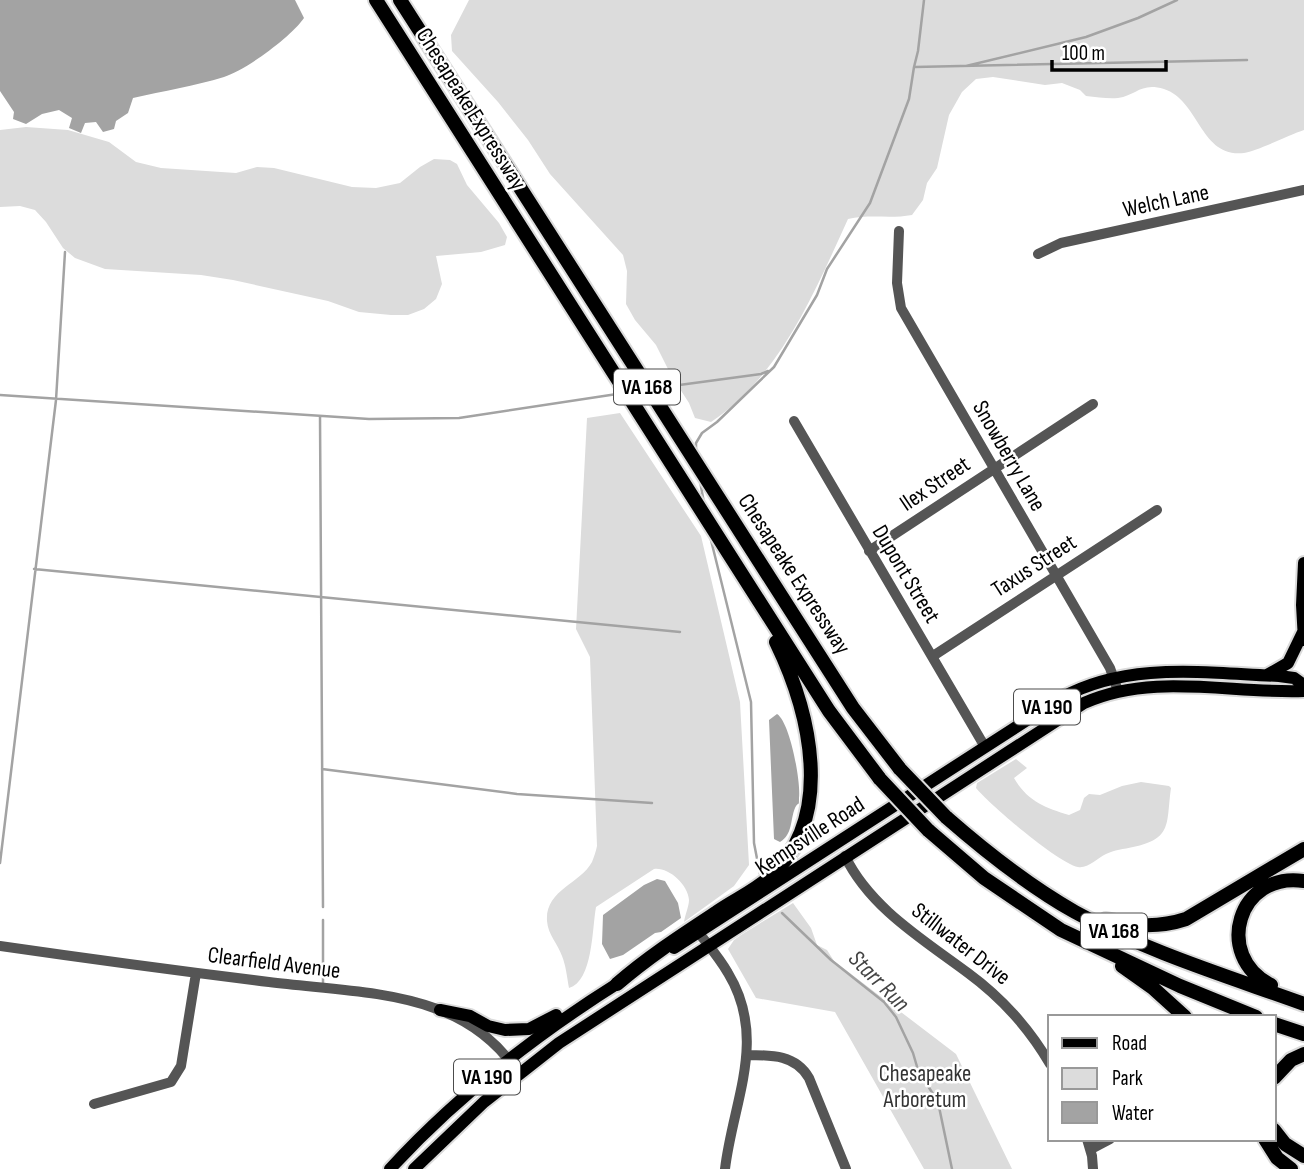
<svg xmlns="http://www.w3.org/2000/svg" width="1304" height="1169" viewBox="0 0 1304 1169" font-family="'Sofia Sans Condensed',sans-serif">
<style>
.green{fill:#dcdcdc}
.water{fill:#a3a3a3}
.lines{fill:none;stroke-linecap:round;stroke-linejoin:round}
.stream{stroke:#a3a3a3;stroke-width:2.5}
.major-casing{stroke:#dbdbdb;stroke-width:16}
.highway-casing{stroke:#dbdbdb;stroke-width:18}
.minor{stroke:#555;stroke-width:10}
.major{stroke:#000;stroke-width:12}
.highway{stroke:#000;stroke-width:14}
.highway-bridge-casing{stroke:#dbdbdb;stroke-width:18;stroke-linecap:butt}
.highway-bridge{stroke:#000;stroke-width:14}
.labels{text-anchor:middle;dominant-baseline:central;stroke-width:5;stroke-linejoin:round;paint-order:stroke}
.shield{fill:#fff;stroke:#4c4c4c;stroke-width:2}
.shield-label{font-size:21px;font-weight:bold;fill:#000}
.street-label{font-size:23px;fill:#000;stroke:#fff}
.park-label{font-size:23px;fill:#333;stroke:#fff}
.water-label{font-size:24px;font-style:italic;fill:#444;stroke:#fff}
</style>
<rect width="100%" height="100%" fill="#fff"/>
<path class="green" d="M 469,0 L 1304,0 L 1304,130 C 1289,135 1257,151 1244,153 C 1200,158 1200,101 1164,89 C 1141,82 1137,95 1118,98 C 1108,99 1097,97 1086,96 L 1080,90 L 1062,83 L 1045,85 L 993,77 L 976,79 L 962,92 L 949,115 L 937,168 L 927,183 L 923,200 L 912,215 C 891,219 869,214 848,219 C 814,293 781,375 711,422 L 695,418 L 689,403 L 671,375 L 656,345 L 635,320 L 626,304 L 627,271 L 623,255 L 550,174 L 528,140 L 498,102 L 452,51 L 451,35 Z
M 26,127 L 68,130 L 109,142 L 136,162 L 161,168 L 236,173 L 257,167 L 274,168 L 352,187 L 376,188 L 400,183 L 420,167 L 434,159 L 450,160 L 457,164 L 467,185 L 499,223 L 507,237 L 505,245 L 481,252 L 436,256 L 442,284 L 436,299 L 424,309 L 408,315 L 391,315 L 359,312 L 328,301 L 233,280 L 201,275 L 105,269 L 75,258 L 63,248 L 46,222 L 35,210 L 20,206 L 0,207 L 0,130 Z
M 620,413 L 701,536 L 740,702 L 749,865 L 734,886 L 684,922 C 685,915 689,906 689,900 C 688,884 668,867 654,869 L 596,907 C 592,929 593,981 569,988 C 567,977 566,966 562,956 C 558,944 548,935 547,921 C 545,890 580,884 592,862 C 594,857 596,851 597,846 L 590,657 L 576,629 L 587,418 Z
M 1016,759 L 1027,768 L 1014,778 C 1027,801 1045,808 1069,815 L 1080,810 L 1084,798 L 1089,794 L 1100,795 L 1122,786 L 1141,782 L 1169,786 L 1171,788 C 1166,823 1173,839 1133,847 C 1124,849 1114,850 1106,854 C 1098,858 1087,869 1078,867 C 1058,863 990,805 976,788 L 977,783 Z
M 793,903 L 811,928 L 817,945 L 827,950 L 834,961 L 956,1054 L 1012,1169 L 924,1169 L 835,1012 L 756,998 L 728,949 L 734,940 L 741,935 Z"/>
<path class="water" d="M 0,0 L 295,0 L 304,18 C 291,37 246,70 224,77 C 195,86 163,91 133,98 L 128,113 L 116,121 L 114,129 L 103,132 L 96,122 L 85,123 L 81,133 L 69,128 L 72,118 L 59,110 L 42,114 L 26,124 L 13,119 L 14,112 L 0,91 Z
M 777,714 C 790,722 801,782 799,798 C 799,808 799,800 795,808 C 790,820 793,834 780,842 L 774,839 L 769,720 Z
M 657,879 L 665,881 L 678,903 L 681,918 L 661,932 L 655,933 L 623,955 L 610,959 L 602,944 L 603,915 L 644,885 Z"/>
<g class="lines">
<path class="stream" d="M 966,66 L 1086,37 L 1138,18 L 1177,0
M 915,67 L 1247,60
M 657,388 L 761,374 L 768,371
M 633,392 L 641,390
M 0,395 L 369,419 L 459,418 L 617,394
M 320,416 L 323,907
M 696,453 L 696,443 L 702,433 L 717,422 L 774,367 L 817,295 L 827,269 L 870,203 L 909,99 L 914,67 L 918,51 L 924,0
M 700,481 L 704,503
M 710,536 L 751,702 L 754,843 L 760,874
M 34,569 L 680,632
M 322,769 L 517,794 L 652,803
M 0,863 L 56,400 L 65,252
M 782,913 L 831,960 L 884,1002 L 896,1017 L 913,1053 L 918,1070 L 938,1102 L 952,1169
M 323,920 L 323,985"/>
<g class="major-casing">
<path id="major" d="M 1304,563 L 1302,605 L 1304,640
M 1267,675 L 1288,663 L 1303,632
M 674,948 L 1061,698 C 1128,661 1205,673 1279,676 L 1294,678 L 1304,685
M 440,1010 L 470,1016 L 488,1026 L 505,1030 L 529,1029 L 556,1015
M 390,1169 C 458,1095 538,1033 623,980
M 414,1169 L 484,1102 L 559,1043 L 1084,703 C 1153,672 1231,694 1304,691"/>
</g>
<g class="highway-casing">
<path id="highway" d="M 376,0 L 829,711 L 880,779
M 400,0 L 853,708 L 900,769
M 946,817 C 986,852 1029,886 1075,912 C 1147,952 1227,976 1304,1004
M 928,830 L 984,878 L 1061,930 L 1180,986 L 1256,1017
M 1106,920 C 1133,926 1159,928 1186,919 L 1304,849
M 1122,966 L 1153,988 L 1185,1017
M 617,984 C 648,957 682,935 717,912 C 734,900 755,891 770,877 C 836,817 810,712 776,642
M 1271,985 C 1213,956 1238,871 1304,881
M 1274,1024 L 1304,1034
M 1274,1078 L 1291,1060 L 1304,1054
M 1274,1130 L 1285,1144 L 1304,1156
M 1265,1139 L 1277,1158 L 1291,1169"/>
</g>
<path class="minor" d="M 899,231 L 897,283 L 901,308 L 1110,668 L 1118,691
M 1038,254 L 1061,243 L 1304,190
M 794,421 L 985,747
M 869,551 L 1093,404
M 933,656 L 1157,510
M 845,856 C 870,908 924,940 968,973 C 1002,998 1029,1028 1050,1064
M 699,933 C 709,946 720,959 728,973 C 768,1039 733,1101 725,1169
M 0,946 C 90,959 179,971 269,982 C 323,989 387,990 437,1009 C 472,1022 499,1043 519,1074
M 748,1055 C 772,1055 796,1055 809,1078 L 846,1169
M 94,1104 L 171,1082 L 181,1066 L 196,973
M 1087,1139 L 1092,1156 L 1093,1169
M 1091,1149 L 1110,1139"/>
<use href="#major" class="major"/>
<use href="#highway" class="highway"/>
<g class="highway-bridge-casing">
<path id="highway-bridge" d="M 900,769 L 946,817
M 880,779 L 928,830"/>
</g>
<use href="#highway-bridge" class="highway-bridge"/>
</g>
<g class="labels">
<g class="shield">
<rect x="614" y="369.5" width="66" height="35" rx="5"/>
<rect x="1014" y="689.5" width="66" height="35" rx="5"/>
<rect x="1081" y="913.5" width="66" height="35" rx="5"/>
<rect x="454" y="1059.5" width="66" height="35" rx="5"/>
</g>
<g class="shield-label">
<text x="647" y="387">VA 168</text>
<text x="1047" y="707">VA 190</text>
<text x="1114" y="931">VA 168</text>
<text x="487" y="1077">VA 190</text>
</g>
<g class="street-label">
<text transform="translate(471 109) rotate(58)">Chesapeake Expressway</text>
<text transform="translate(1166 201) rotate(-12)">Welch Lane</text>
<text transform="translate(1009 456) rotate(60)">Snowberry Lane</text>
<text transform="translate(935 484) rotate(-34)">Ilex Street</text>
<text transform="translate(1034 566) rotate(-33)">Taxus Street</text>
<text transform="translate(794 574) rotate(57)">Chesapeake Expressway</text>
<text transform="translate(906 574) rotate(59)">Dupont Street</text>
<text transform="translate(810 836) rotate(-33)">Kempsville Road</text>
<text transform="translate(961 944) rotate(38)">Stillwater Drive</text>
<text transform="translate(274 963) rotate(7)">Clearfield Avenue</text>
</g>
<g class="park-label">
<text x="925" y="1074">Chesapeake<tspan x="925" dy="26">Arboretum</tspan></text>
</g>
<g class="water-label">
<text transform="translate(879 981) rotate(45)">Starr Run</text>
</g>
</g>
<rect x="1048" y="1015" width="228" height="126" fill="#ffffff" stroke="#999999" stroke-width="2"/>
<rect x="1062" y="1038" width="35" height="10" fill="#000000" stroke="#999999" stroke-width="2"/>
<text x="1112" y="1050" font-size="21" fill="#000000">Road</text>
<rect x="1062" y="1068" width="35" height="21" fill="#dcdcdc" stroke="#999999" stroke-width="2"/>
<text x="1112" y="1085" font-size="21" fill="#000000">Park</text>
<rect x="1062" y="1102" width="35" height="21" fill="#a3a3a3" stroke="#999999" stroke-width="2"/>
<text x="1112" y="1120" font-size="21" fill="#000000">Water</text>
<path d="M1052 60v10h114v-10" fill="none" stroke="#000000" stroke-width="3.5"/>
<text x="1062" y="60" font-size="21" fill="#000000" stroke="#ffffff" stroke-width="5" paint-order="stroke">100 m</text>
</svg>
